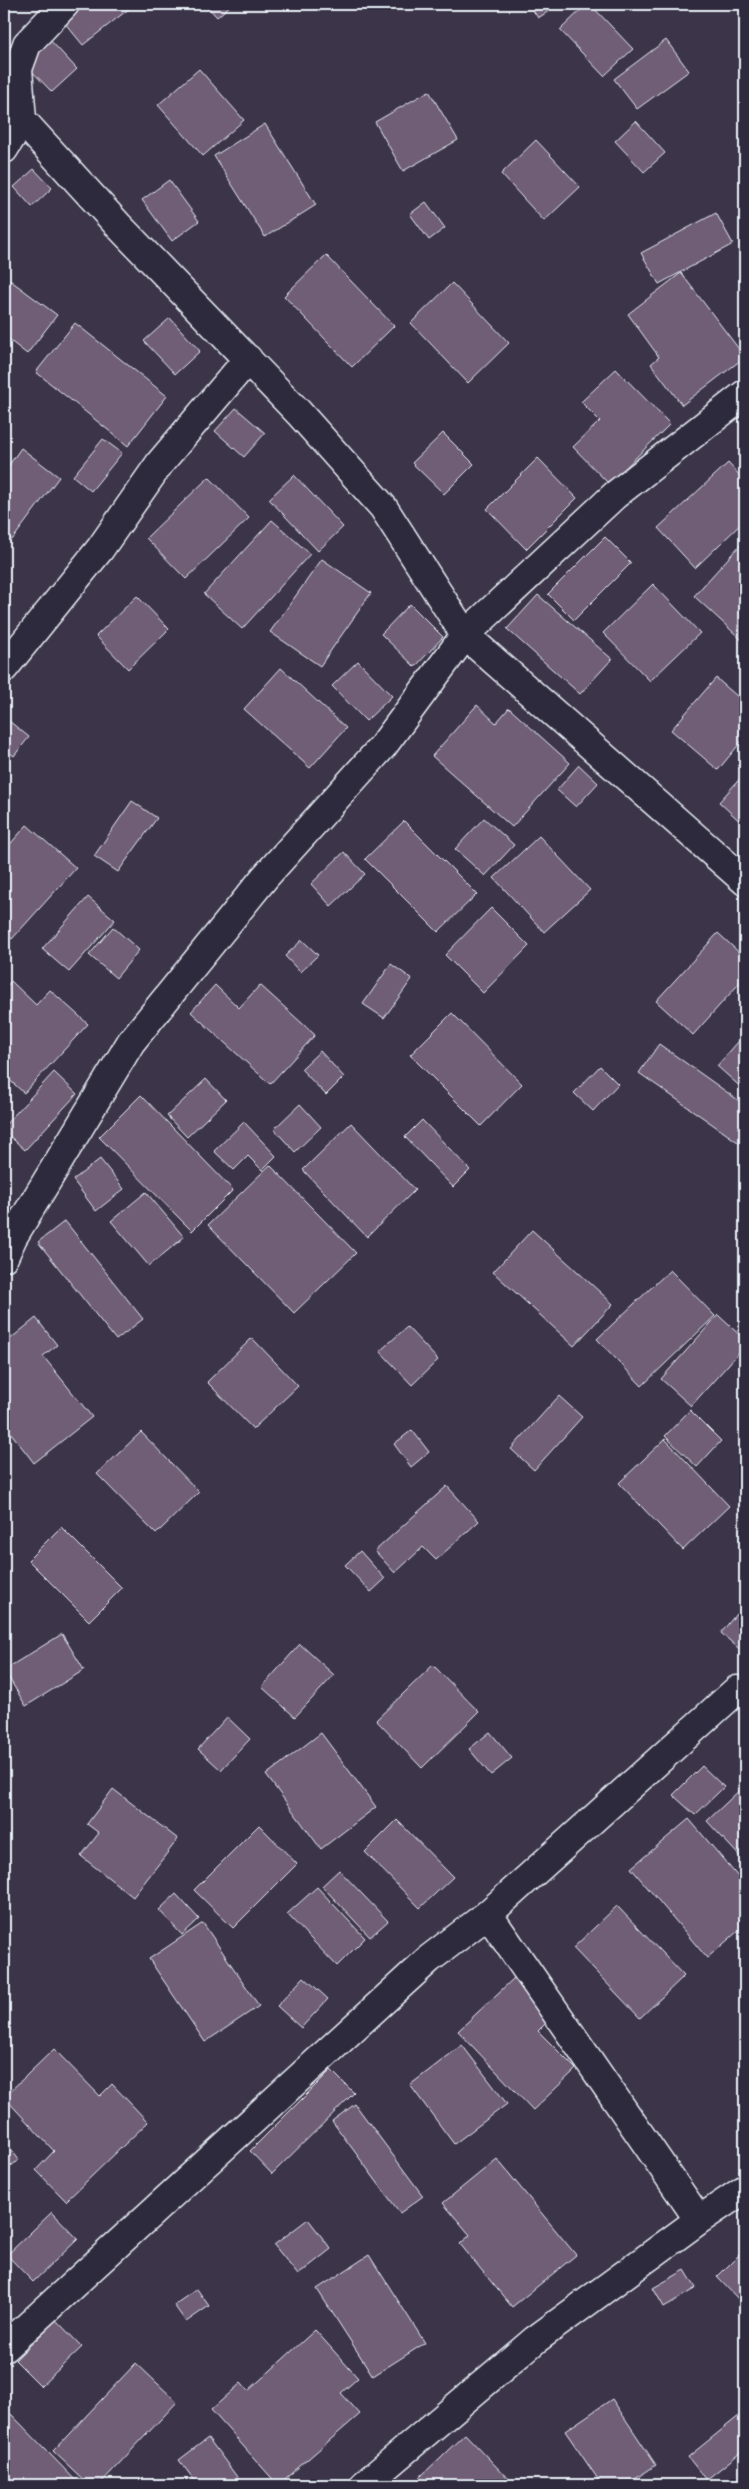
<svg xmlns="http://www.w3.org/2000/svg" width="749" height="2489" viewBox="0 0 749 2489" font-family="'Patrick Hand',sans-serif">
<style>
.building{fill:#6f5d76;stroke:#e8f1f8}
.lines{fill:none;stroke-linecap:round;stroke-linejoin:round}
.minor-casing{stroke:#e8f1f8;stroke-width:31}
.minor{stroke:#2f2a3d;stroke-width:28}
</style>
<rect width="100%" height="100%" fill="#3c3448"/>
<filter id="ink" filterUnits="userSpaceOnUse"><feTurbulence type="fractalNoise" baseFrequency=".02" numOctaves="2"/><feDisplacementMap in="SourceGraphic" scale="10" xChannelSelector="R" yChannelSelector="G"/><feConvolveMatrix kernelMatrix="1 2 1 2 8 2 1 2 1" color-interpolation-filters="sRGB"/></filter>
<g filter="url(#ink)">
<path class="building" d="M 86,4 L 135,4 L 83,45 L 64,22 Z
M 205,4 L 232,4 L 217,17 Z
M 529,4 L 560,4 L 538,18 Z
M 587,4 L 590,4 L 633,49 L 604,76 L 560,30 Z
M 49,39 L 77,69 L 52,92 L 24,63 Z
M 666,40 L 689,71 L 637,109 L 614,79 Z
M 199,69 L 244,120 L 203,156 L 158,105 Z
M 429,91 L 458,140 L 403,171 L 375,122 Z
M 636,121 L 665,153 L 644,172 L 615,141 Z
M 265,124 L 316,205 L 265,237 L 214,156 Z
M 536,140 L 580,187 L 544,221 L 501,174 Z
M 34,169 L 52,188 L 32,207 L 14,187 Z
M 169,180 L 199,221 L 172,241 L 142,200 Z
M 426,202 L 445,228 L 429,240 L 410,214 Z
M 716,213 L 733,244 L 659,284 L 641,253 Z
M 326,255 L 394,326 L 352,367 L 284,296 Z
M 681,273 L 745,357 L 682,405 L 651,364 L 659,357 L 628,314 Z
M 7,278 L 57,315 L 27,354 L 4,336 L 4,282 Z
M 452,283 L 509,343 L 468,383 L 411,323 Z
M 170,318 L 200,351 L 175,374 L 144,341 Z
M 75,323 L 167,396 L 128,446 L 36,372 Z
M 616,369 L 670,424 L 609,484 L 573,447 L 600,421 L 581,402 Z
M 236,408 L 265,433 L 244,457 L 215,431 Z
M 443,433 L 474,464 L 444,494 L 412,463 Z
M 103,439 L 122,453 L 91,491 L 73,476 Z
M 21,448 L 59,477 L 12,540 L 4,533 L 4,472 Z
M 538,458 L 577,498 L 526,549 L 487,509 Z
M 728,463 L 745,481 L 745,520 L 695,568 L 658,528 Z
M 294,475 L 343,527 L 318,551 L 269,499 Z
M 209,477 L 249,518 L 186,579 L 146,538 Z
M 272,520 L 310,554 L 242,629 L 204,594 Z
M 605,537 L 631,563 L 574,620 L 548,594 Z
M 741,544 L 745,548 L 745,643 L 694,596 Z
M 322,559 L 371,593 L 320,666 L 270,632 Z
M 653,584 L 700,633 L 650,681 L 603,633 Z
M 538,595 L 612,659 L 580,694 L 507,629 Z
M 137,596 L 169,629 L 128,669 L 96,636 Z
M 410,604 L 443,637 L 415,667 L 381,634 Z
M 358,661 L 392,696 L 366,721 L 332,686 Z
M 281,668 L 346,728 L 310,768 L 244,709 Z
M 716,678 L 745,703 L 745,737 L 718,770 L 671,730 Z
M 477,705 L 496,723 L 509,708 L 570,763 L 512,827 L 432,756 Z
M 9,721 L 29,737 L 14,756 L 4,748 L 4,727 Z
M 579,765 L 598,783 L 576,807 L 557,790 Z
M 745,773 L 745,826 L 719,802 Z
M 132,801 L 157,818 L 118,872 L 94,856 Z
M 484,818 L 514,845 L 485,876 L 455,849 Z
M 404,821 L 477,894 L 438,932 L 365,859 Z
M 27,825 L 76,868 L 12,939 L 4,932 L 4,851 Z
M 539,836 L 590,890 L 544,932 L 494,878 Z
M 344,852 L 365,874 L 331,906 L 311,884 Z
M 88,897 L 115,920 L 69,972 L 42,949 Z
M 491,908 L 529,946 L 483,993 L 445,955 Z
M 113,927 L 139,950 L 116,978 L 89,955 Z
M 718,933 L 745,958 L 745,977 L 693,1035 L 656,1001 Z
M 302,940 L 318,955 L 300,972 L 285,956 Z
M 391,964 L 412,979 L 384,1018 L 363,1004 Z
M 11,981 L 36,1005 L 50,990 L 88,1024 L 24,1093 L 4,1075 L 4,989 Z
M 215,985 L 239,1008 L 260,985 L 315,1035 L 270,1084 L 191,1012 Z
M 452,1013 L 522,1084 L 481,1126 L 410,1055 Z
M 745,1034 L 745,1091 L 717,1066 Z
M 659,1044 L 745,1105 L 745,1147 L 639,1073 Z
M 320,1051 L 344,1077 L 326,1095 L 301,1069 Z
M 600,1066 L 618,1084 L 593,1111 L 574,1093 Z
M 54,1072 L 77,1094 L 25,1150 L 4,1131 L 4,1126 Z
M 206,1079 L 226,1100 L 187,1137 L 167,1116 Z
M 141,1095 L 233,1190 L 192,1231 L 99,1137 Z
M 300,1104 L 321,1127 L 295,1152 L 274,1129 Z
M 422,1120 L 470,1170 L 453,1187 L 405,1137 Z
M 244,1122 L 276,1156 L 262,1170 L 248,1156 L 234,1170 L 214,1151 Z
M 351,1123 L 415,1190 L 367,1237 L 303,1170 Z
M 100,1159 L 124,1189 L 96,1211 L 73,1180 Z
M 270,1165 L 356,1253 L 294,1313 L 208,1225 Z
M 146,1192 L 184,1237 L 149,1266 L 111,1221 Z
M 65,1221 L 143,1319 L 116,1340 L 38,1242 Z
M 532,1230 L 613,1304 L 574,1346 L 493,1272 Z
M 670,1270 L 715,1316 L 642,1386 L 597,1339 Z
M 718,1315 L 745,1340 L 745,1346 L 691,1406 L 661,1379 Z
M 36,1318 L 57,1345 L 43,1356 L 92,1417 L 34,1463 L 4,1424 L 4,1344 Z
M 407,1327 L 438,1360 L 412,1385 L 380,1351 Z
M 252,1338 L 298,1386 L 253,1429 L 207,1382 Z
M 559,1396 L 582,1417 L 534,1470 L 511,1449 Z
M 690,1410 L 721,1441 L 697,1467 L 665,1436 Z
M 412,1430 L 429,1452 L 411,1467 L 394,1444 Z
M 141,1432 L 199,1492 L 156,1534 L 97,1474 Z
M 665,1439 L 729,1506 L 683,1550 L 619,1483 Z
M 447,1486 L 479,1521 L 436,1560 L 423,1547 L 395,1573 L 375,1551 Z
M 61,1527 L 122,1588 L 89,1621 L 28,1560 Z
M 360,1551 L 385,1579 L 371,1592 L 345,1565 Z
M 736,1614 L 745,1622 L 745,1654 L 721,1633 Z
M 62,1634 L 84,1670 L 26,1706 L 4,1670 Z
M 300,1644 L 334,1675 L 295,1717 L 262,1687 Z
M 433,1665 L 479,1712 L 422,1768 L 376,1720 Z
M 227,1717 L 250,1739 L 221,1770 L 198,1749 Z
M 490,1732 L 512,1758 L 491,1775 L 469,1749 Z
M 321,1733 L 376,1807 L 321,1849 L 266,1775 Z
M 702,1766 L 724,1787 L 695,1815 L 673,1795 Z
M 745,1785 L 745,1862 L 707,1821 Z
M 113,1789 L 178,1839 L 133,1897 L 81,1856 L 99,1833 L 87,1824 Z
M 689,1819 L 745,1885 L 745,1925 L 707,1958 L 631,1868 Z
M 397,1820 L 453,1877 L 420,1908 L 365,1852 Z
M 259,1825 L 297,1864 L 233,1928 L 194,1890 Z
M 339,1870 L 388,1921 L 370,1937 L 322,1886 Z
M 317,1887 L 365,1938 L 337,1966 L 287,1914 Z
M 176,1894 L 199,1919 L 182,1935 L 159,1910 Z
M 617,1906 L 684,1976 L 640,2018 L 573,1948 Z
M 203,1923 L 259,2006 L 205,2042 L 149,1959 Z
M 304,1977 L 328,1999 L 301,2028 L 277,2006 Z
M 514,1978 L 552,2017 L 538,2031 L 576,2069 L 533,2110 L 458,2031 Z
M 462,2045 L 507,2104 L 454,2144 L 410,2085 Z
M 54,2049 L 100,2096 L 112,2084 L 148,2122 L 66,2201 L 36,2170 L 54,2151 L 4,2097 Z
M 331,2070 L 354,2093 L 272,2174 L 250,2151 Z
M 355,2104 L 423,2196 L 400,2213 L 332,2121 Z
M 4,2140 L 19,2160 L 4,2171 Z
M 497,2159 L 576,2255 L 512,2307 L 460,2244 L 470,2235 L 443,2203 Z
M 52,2212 L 78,2239 L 33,2282 L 7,2255 Z
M 308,2219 L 331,2249 L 298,2275 L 274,2245 Z
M 745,2249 L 745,2306 L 717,2277 Z
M 369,2255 L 425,2343 L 373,2376 L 317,2289 Z
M 685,2270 L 696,2288 L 664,2307 L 653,2288 Z
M 197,2289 L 209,2306 L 186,2322 L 174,2305 Z
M 56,2320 L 82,2347 L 41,2386 L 15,2360 Z
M 315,2330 L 358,2378 L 341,2393 L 360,2414 L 278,2485 L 211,2410 L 241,2383 L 248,2391 Z
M 136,2363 L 177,2402 L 99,2485 L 89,2485 L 53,2451 Z
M 612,2399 L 656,2465 L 626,2485 L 602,2485 L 565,2431 Z
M 745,2411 L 745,2449 L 706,2480 L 688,2457 Z
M 11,2414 L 80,2485 L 12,2485 L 4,2477 L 4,2421 Z
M 465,2434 L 514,2485 L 427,2485 L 420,2477 Z
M 208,2438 L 243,2485 L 198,2485 L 179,2460 Z
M 733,2477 L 739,2485 L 722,2485 Z"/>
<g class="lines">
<g class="minor-casing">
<path id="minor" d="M 4,101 L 22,120 L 18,69 L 27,44 L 65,4
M 4,149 L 22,120 L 118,225 L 299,413 L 383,507 L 465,635 L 745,881
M 4,668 L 100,549 L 160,463 L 248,359
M 4,1257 L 13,1237 L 131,1042 L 265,877 L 383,746 L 465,635 L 615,495 L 745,394
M 488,1914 L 699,2220
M 4,2348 L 429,1959 L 488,1914 L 737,1690
M 364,2485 L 535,2340 L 699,2220 L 745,2189"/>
</g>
<use href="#minor" class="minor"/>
</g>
</g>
<rect width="749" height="2489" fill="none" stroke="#2f2a3d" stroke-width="20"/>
<rect x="10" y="10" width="729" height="2469" fill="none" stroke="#e8f1f8" stroke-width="2" filter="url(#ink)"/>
</svg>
